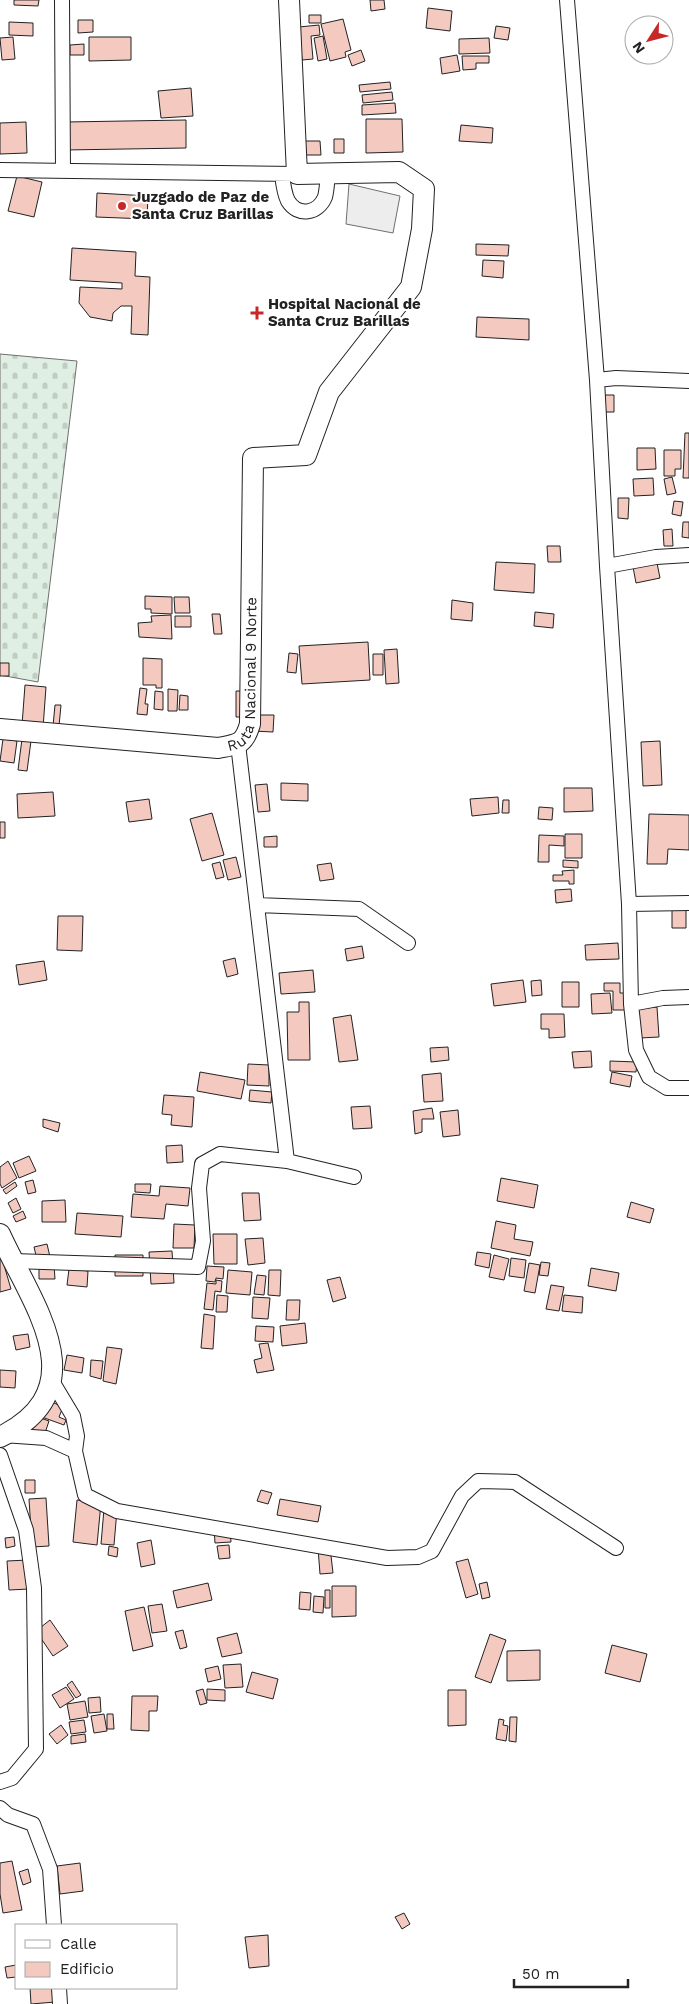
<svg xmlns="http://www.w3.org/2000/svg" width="689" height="2004" viewBox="0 0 689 2004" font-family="'Work Sans',sans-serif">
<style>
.cemetery{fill:url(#cemetery-stones);stroke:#6f6f6f}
.parking{fill:#ededed;stroke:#6f6f6f}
.building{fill:#f3c9c0;stroke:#222}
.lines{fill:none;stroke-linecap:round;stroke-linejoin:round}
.street-casing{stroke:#222;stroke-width:16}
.secondary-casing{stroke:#222;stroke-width:22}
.street{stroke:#fff;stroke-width:14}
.secondary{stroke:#fff;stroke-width:20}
.poi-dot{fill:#c62828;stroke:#fff;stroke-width:2}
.labels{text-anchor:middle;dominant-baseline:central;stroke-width:4;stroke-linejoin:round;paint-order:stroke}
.poi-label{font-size:15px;font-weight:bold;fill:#222;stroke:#fff;text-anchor:start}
.street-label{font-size:15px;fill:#222;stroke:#fff}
</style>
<defs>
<pattern id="cemetery-stones" width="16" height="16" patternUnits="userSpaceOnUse" patternTransform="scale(1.25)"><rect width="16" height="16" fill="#e0efe3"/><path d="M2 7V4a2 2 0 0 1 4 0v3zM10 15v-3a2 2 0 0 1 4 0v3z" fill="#c0cdc2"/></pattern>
</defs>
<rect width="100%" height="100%" fill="#fff"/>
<path class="cemetery" d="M 0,354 L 77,361 L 38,682 L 0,675 Z"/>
<path class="parking" d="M 349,184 L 400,196 L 393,233 L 346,224 Z"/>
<path class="building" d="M 14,0 L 39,0 L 38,6 L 14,5 Z
M 370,0 L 384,0 L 385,9 L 371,11 Z
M 428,8 L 452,11 L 450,31 L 426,28 Z
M 309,15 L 321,15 L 321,23 L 309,23 Z
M 343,19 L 351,50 L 345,52 L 346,57 L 330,61 L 321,24 Z
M 78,20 L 93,20 L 93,32 L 78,33 Z
M 9,22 L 33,23 L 33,36 L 9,35 Z
M 319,25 L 320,35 L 311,36 L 313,59 L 302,60 L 299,27 Z
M 496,26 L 510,28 L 508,40 L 494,38 Z
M 323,36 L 327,59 L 318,61 L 314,38 Z
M 13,37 L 15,59 L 2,60 L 0,38 Z
M 89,37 L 131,37 L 131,60 L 89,61 Z
M 489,38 L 490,53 L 459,54 L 459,39 Z
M 84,44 L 84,55 L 70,55 L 70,45 Z
M 361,50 L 365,61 L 352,66 L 348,55 Z
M 457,55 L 460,71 L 442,74 L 440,58 Z
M 462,56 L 489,56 L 489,63 L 476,63 L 476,69 L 463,70 Z
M 390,82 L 391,89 L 360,92 L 359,85 Z
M 191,88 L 193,116 L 161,118 L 158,91 Z
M 392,92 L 393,100 L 363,103 L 362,95 Z
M 395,103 L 396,113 L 362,115 L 362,105 Z
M 366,119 L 402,119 L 403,152 L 366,153 Z
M 186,120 L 186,148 L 65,150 L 65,122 Z
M 26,122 L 27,153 L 0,154 L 0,123 Z
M 461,125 L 493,128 L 492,143 L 459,141 Z
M 334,139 L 344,139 L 344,153 L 334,153 Z
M 300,141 L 320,141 L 321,155 L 300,155 Z
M 17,176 L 42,182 L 34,217 L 8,211 Z
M 97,193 L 148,196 L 147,219 L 96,217 Z
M 476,244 L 509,245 L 508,256 L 476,255 Z
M 72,248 L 136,252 L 135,276 L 150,277 L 148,335 L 131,334 L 132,306 L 121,306 L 113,313 L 112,321 L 90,317 L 79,303 L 80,287 L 122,289 L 122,283 L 70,280 Z
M 483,260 L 504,261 L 503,278 L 482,276 Z
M 477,317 L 529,319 L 529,340 L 476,337 Z
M 602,395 L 614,395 L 614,412 L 602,412 Z
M 685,433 L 689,433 L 689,478 L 683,478 Z
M 637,448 L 655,448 L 656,469 L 637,470 Z
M 664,450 L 681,450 L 681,469 L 675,469 L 675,476 L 664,476 Z
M 672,477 L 676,493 L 667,495 L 664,479 Z
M 653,478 L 654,495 L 634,496 L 633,479 Z
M 618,498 L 629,498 L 628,519 L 618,518 Z
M 674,501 L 683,502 L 681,516 L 672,514 Z
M 683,522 L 689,522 L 689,538 L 682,537 Z
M 672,529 L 673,546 L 664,546 L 663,530 Z
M 547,546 L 560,546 L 561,562 L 548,562 Z
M 496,562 L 535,564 L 534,593 L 494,590 Z
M 657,563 L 660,578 L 636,583 L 633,567 Z
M 145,596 L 172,597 L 172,614 L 151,613 L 151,609 L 145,609 Z
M 174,597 L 189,597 L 190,613 L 175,613 Z
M 452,600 L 473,603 L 472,621 L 451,619 Z
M 535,612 L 554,614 L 553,628 L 534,626 Z
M 212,614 L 220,614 L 222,634 L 214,634 Z
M 171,615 L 172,639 L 139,637 L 138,623 L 152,622 L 151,616 Z
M 175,616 L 191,616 L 191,627 L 175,627 Z
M 368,642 L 370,680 L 302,684 L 299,646 Z
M 397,649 L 399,683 L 386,684 L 384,650 Z
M 289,653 L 298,654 L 296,673 L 287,672 Z
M 373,654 L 383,654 L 383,675 L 373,675 Z
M 143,658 L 162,659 L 162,688 L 156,688 L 156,685 L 143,685 Z
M 0,663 L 9,663 L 9,676 L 0,676 Z
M 25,685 L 46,687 L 43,728 L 22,725 Z
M 140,688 L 147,689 L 145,704 L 148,704 L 147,715 L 137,714 Z
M 168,689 L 178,690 L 177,711 L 168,711 Z
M 155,691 L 163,692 L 163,710 L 154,709 Z
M 236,691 L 255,691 L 246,717 L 236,717 Z
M 180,695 L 188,696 L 188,710 L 179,710 Z
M 55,705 L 61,705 L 59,726 L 53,726 Z
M 259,715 L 274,715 L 273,732 L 253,731 Z
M 3,739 L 17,741 L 14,763 L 0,761 Z
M 22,739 L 31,741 L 27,771 L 18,770 Z
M 660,741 L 662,785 L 643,786 L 641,742 Z
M 281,783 L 308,784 L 308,801 L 281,800 Z
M 267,784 L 270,811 L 258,812 L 255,785 Z
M 564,788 L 592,788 L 593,811 L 564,812 Z
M 53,792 L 55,816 L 18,818 L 17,794 Z
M 498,797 L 499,813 L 472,816 L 470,799 Z
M 149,799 L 152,819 L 129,822 L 126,802 Z
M 503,800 L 509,800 L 509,813 L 502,813 Z
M 539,807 L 553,808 L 552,820 L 538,819 Z
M 212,813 L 224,855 L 202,861 L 190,819 Z
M 649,814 L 689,815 L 689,850 L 668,849 L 667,864 L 647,864 Z
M 0,822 L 5,822 L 5,838 L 0,838 Z
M 565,834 L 582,834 L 582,858 L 565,858 Z
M 539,835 L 564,836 L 564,846 L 549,845 L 549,862 L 538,862 Z
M 277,836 L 277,847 L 264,847 L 264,837 Z
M 236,857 L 241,877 L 228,880 L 223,860 Z
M 563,860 L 578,861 L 578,868 L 563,867 Z
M 220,862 L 224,877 L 216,879 L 212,864 Z
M 331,863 L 334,879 L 320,881 L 317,865 Z
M 574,870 L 574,884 L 569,884 L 569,881 L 553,881 L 553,875 L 563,875 L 562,871 Z
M 571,889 L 572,901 L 556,903 L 555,890 Z
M 672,908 L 686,908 L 686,928 L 672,928 Z
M 58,916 L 83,916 L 82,951 L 57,950 Z
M 618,943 L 619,959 L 586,960 L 585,945 Z
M 362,946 L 364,958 L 347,961 L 345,949 Z
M 235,958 L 238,974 L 227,977 L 223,961 Z
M 44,961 L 47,980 L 19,985 L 16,965 Z
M 313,970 L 315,992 L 281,994 L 279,973 Z
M 523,980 L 526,1002 L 494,1006 L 491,984 Z
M 541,980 L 542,995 L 532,996 L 531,981 Z
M 562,982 L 579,982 L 579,1007 L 562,1007 Z
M 604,983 L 620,983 L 620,993 L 626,993 L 627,1010 L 613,1010 L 613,991 L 604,991 Z
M 610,993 L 612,1013 L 592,1014 L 591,994 Z
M 299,1002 L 309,1002 L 310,1060 L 288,1060 L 287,1012 L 299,1012 Z
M 657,1007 L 659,1037 L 640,1038 L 637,1009 Z
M 541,1014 L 564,1014 L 565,1037 L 549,1038 L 549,1029 L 541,1029 Z
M 351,1015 L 358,1060 L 339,1062 L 333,1018 Z
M 448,1047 L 449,1060 L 431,1062 L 430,1048 Z
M 591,1051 L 592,1067 L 574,1068 L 572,1052 Z
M 610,1061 L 637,1062 L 636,1072 L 610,1071 Z
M 248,1064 L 269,1065 L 269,1086 L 247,1085 Z
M 200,1072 L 245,1080 L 241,1099 L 197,1091 Z
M 612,1072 L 632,1076 L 630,1087 L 610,1083 Z
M 441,1073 L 443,1101 L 424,1102 L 422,1075 Z
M 250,1090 L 272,1092 L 271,1103 L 249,1101 Z
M 164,1095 L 194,1097 L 192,1127 L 171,1125 L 172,1115 L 162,1114 Z
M 370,1106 L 372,1128 L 353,1129 L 351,1107 Z
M 432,1108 L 434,1119 L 422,1119 L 422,1132 L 415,1134 L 413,1111 Z
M 458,1110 L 460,1135 L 443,1137 L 440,1112 Z
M 43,1119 L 60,1123 L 58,1132 L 43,1127 Z
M 182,1145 L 183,1162 L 167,1163 L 166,1146 Z
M 29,1156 L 36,1171 L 19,1178 L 13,1163 Z
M 8,1161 L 17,1178 L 2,1188 L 0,1184 L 0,1167 Z
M 501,1178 L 538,1185 L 534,1208 L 497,1201 Z
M 33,1180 L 36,1192 L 28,1194 L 25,1182 Z
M 15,1182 L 17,1186 L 6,1194 L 3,1190 Z
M 135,1184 L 151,1184 L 150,1193 L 135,1192 Z
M 160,1186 L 190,1188 L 188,1206 L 166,1204 L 164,1219 L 131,1217 L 133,1194 L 159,1196 Z
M 242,1193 L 259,1193 L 261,1220 L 244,1221 Z
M 16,1198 L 21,1209 L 13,1213 L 8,1203 Z
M 65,1200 L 66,1222 L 42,1222 L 42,1201 Z
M 631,1202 L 654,1209 L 650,1223 L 627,1217 Z
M 23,1211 L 26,1218 L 16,1222 L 13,1216 Z
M 77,1213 L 123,1216 L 121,1237 L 75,1234 Z
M 496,1221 L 516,1225 L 514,1239 L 533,1242 L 530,1256 L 491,1248 Z
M 174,1224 L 195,1225 L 194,1248 L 173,1248 Z
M 213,1234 L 237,1234 L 237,1264 L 214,1264 Z
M 263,1238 L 265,1263 L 248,1265 L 245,1239 Z
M 47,1244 L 51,1261 L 38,1264 L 34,1247 Z
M 172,1251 L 174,1283 L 151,1284 L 149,1252 Z
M 477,1252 L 491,1254 L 489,1268 L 475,1265 Z
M 115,1255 L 143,1255 L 143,1276 L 115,1276 Z
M 494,1255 L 509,1259 L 504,1280 L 489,1277 Z
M 2,1258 L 11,1289 L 0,1292 L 0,1259 Z
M 511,1258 L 526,1260 L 524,1278 L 509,1276 Z
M 541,1262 L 550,1263 L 548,1276 L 539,1275 Z
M 529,1263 L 540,1265 L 535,1293 L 524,1291 Z
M 54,1265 L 55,1279 L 39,1279 L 39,1266 Z
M 207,1266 L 224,1267 L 223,1279 L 216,1278 L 215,1282 L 206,1281 Z
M 591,1268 L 619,1273 L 616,1291 L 588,1286 Z
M 69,1269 L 88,1271 L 87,1287 L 67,1285 Z
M 228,1270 L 252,1272 L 250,1295 L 226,1293 Z
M 269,1270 L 281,1270 L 280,1296 L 268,1295 Z
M 257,1275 L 266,1276 L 264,1295 L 254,1294 Z
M 340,1277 L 346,1298 L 333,1302 L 327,1280 Z
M 216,1280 L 222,1281 L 221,1292 L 215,1291 L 213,1310 L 204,1309 L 207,1283 L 216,1284 Z
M 551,1285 L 564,1287 L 559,1311 L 546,1309 Z
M 217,1295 L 228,1296 L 227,1312 L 216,1312 Z
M 564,1295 L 583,1297 L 582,1313 L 562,1311 Z
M 253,1297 L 270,1298 L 268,1319 L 252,1318 Z
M 287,1300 L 300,1300 L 299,1320 L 286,1320 Z
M 204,1314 L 215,1316 L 213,1349 L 201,1348 Z
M 305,1323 L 307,1343 L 282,1346 L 280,1326 Z
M 256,1326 L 274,1327 L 273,1342 L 255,1341 Z
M 28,1334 L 30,1347 L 16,1350 L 13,1336 Z
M 268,1343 L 274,1370 L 257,1373 L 254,1360 L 262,1358 L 259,1344 Z
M 107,1347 L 122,1349 L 116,1384 L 103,1381 Z
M 67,1355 L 84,1358 L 82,1373 L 64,1370 Z
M 91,1360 L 103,1361 L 101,1379 L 90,1376 Z
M 0,1370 L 16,1371 L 15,1388 L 0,1387 Z
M 45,1399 L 63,1407 L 59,1417 L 66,1420 L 64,1425 L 39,1416 Z
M 32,1415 L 49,1421 L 44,1436 L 26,1429 Z
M 25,1480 L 35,1480 L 35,1493 L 25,1493 Z
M 261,1490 L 272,1493 L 268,1504 L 257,1501 Z
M 46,1498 L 49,1546 L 32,1547 L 29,1499 Z
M 280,1499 L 321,1506 L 318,1522 L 277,1515 Z
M 77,1500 L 101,1503 L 97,1545 L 73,1542 Z
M 104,1509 L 117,1510 L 114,1545 L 101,1544 Z
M 230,1527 L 231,1542 L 215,1543 L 214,1528 Z
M 14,1537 L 15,1546 L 6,1548 L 5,1538 Z
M 151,1540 L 155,1564 L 141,1567 L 137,1543 Z
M 229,1545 L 230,1558 L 219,1559 L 217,1546 Z
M 109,1546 L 118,1548 L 117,1557 L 108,1555 Z
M 330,1547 L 333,1573 L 320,1574 L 318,1548 Z
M 468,1559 L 478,1594 L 466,1598 L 456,1562 Z
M 28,1560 L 29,1589 L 9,1590 L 7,1561 Z
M 487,1582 L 490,1597 L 482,1599 L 479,1584 Z
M 208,1583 L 212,1600 L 177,1608 L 173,1591 Z
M 332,1586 L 356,1586 L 356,1616 L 332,1617 Z
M 325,1590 L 330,1590 L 330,1608 L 325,1608 Z
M 300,1592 L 311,1593 L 310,1610 L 299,1609 Z
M 314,1596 L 324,1597 L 323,1613 L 313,1612 Z
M 162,1604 L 167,1631 L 152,1633 L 148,1606 Z
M 144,1607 L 153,1646 L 133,1651 L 125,1611 Z
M 50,1620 L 68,1646 L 53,1656 L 36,1631 Z
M 183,1630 L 187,1647 L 180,1649 L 175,1632 Z
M 237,1633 L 242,1653 L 222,1657 L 217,1638 Z
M 490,1634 L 506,1640 L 491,1683 L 475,1677 Z
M 612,1645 L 647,1654 L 640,1682 L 605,1673 Z
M 540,1650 L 540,1680 L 507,1681 L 507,1651 Z
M 241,1664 L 243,1687 L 225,1688 L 223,1665 Z
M 218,1666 L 221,1679 L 208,1682 L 205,1669 Z
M 252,1672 L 278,1679 L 273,1699 L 246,1692 Z
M 72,1681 L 81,1695 L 76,1698 L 67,1685 Z
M 66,1687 L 74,1699 L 60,1708 L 52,1695 Z
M 203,1689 L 207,1703 L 200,1705 L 196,1691 Z
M 207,1689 L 225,1690 L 225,1701 L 207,1700 Z
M 448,1690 L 466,1690 L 466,1725 L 448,1726 Z
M 132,1696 L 158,1696 L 157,1711 L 149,1711 L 149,1731 L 131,1730 Z
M 100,1697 L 101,1712 L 89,1713 L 88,1698 Z
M 85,1701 L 88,1717 L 70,1720 L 67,1704 Z
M 104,1714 L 107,1731 L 94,1733 L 91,1716 Z
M 107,1714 L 113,1714 L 114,1729 L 107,1729 Z
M 510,1717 L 517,1717 L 516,1742 L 509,1741 Z
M 499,1719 L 504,1720 L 503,1725 L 508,1726 L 506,1741 L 496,1739 Z
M 84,1720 L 86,1732 L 71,1734 L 69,1722 Z
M 61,1725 L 68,1735 L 57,1744 L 49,1734 Z
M 85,1734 L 86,1742 L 71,1744 L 71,1736 Z
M 12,1861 L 22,1910 L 3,1913 L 0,1894 L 0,1863 Z
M 80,1863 L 83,1891 L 60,1894 L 57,1866 Z
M 28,1869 L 31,1882 L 23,1885 L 19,1872 Z
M 404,1913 L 410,1924 L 402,1929 L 395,1917 Z
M 268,1935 L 269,1966 L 249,1968 L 245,1937 Z
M 16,1965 L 16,1977 L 7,1978 L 5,1967 Z
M 30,1988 L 54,1988 L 55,2002 L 31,2004 Z"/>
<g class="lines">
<g class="street-casing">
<path id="street" d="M 62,0 L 63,171
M 567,0 L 597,380 L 607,566 L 629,904 L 631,1004 L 636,1050 L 649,1077 L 667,1088 L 689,1088
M 0,170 L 297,174
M 282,174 C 283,183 284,193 288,201 C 298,217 318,214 325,197 C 327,190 327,181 328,174
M 597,380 L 616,378 L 689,381
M 607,566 L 656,557 L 689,555
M 238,744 L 287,1161
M 629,904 L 689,903
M 257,905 L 359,909 L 408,943
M 631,1004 L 663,998 L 689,997
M 13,1261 L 198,1267 L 203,1241 L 199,1188 L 202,1164 L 220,1154 L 287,1161 L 354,1177
M 52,1381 L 73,1416 L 77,1436 L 75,1451 L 85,1495 L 117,1511 L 387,1558 L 418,1557 L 432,1551 L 462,1496 L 478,1481 L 515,1482 L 616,1548
M 3,1435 L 46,1438 L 75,1451
M 0,1455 L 26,1530 L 34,1588 L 36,1749 L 12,1778 L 0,1782
M 0,1808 L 8,1815 L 33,1824 L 50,1869 L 54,1925
M 59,1988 L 60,2004"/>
</g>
<g class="secondary-casing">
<g id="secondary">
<path id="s1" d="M 0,729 L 218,748 C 238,744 244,745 250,724 L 253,458 L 306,455 L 329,392 L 411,287 L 422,229 L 424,189 L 399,172 L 297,174 L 289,0"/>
<path d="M 0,1234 C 31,1303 100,1388 0,1437"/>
</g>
</g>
<use href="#street" class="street"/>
<use href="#secondary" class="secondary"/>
</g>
<g class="poi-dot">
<circle cx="122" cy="206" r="5"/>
<path d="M254.5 305.5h5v5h5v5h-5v5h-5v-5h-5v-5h5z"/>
</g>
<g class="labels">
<g class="poi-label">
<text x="132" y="197">Juzgado de Paz de<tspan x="132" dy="17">Santa Cruz Barillas</tspan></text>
<text x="268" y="304">Hospital Nacional de<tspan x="268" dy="17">Santa Cruz Barillas</tspan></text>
</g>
<g class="street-label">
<text stroke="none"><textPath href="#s1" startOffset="309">Ruta Nacional 9 Norte</textPath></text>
</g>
</g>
<rect x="15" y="1924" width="162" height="65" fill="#ffffff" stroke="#a7a7a7"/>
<rect x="25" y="1940" width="25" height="8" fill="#ffffff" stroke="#a7a7a7"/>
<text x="60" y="1949" font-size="15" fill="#222222">Calle</text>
<rect x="25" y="1962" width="25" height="15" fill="#f3c9c0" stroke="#a7a7a7"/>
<text x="60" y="1974" font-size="15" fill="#222222">Edificio</text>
<g transform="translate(649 40) rotate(234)"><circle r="24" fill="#ffffff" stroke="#a7a7a7"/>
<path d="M0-4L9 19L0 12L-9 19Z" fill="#c62828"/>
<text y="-8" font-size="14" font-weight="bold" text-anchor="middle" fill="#222222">N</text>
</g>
<path d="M514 1979v8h114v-8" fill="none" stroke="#222222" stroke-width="2.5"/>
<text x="522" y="1979" font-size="15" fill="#222222" stroke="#ffffff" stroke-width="4" paint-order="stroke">50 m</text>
</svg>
